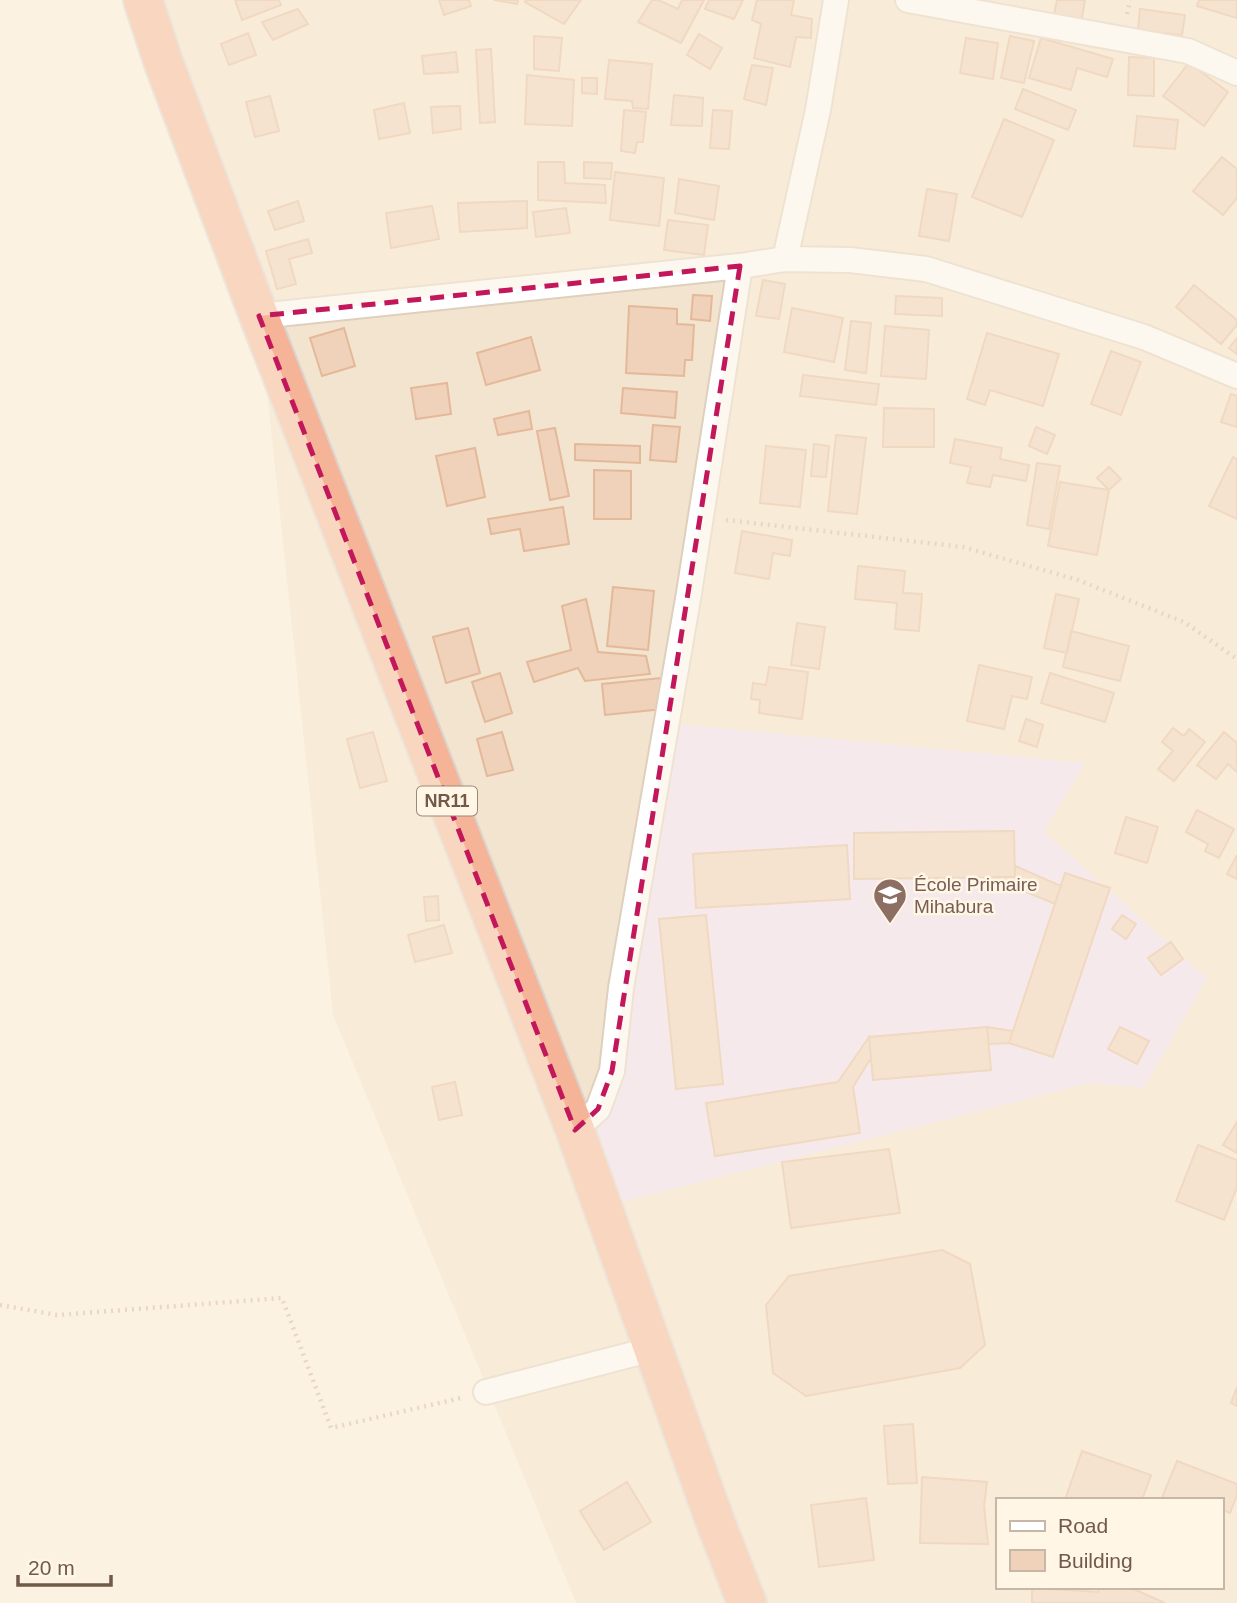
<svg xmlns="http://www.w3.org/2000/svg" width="1237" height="1603" viewBox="0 0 1237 1603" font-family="Helvetica,sans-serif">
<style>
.residential{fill:#f3e4cf;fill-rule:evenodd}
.education{fill:#efdef7}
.building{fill:#f0d1b9;stroke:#e3b99a;stroke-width:2}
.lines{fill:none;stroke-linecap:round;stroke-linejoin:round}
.street-casing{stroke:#dfcfbd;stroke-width:28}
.highway-casing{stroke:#dad4cf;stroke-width:42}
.path{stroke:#d5b59d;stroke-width:4.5;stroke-dasharray:2 5;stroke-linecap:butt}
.street{stroke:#fff;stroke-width:24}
.highway{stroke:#f5b498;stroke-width:38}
.marked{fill:none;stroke:#c2185b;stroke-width:5;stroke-dasharray:14 9;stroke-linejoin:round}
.labels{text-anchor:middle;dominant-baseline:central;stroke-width:5;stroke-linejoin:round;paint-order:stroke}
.shield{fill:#fff6e6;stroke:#9c8877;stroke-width:2}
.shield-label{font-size:18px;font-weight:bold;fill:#725948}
.education-label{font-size:19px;fill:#785e54;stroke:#fff6e6;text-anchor:start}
</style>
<rect width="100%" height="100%" fill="#fcf2e1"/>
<path class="residential" d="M 143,0 L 1237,0 L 1237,1603 L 576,1603 L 333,1015 L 259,316 ZM 997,1500 L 1221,1500 L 1221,1587 L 997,1587 Z"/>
<path class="education" d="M 667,723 L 1085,763 L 1044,832 L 1207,978 L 1144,1088 L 1090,1083 L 602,1207 L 575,1130 L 598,1109 Z"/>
<path class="building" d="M 235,0 L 279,0 L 281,5 L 242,20 Z
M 439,0 L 469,0 L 471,6 L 444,15 Z
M 494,0 L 518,0 L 517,4 Z
M 526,0 L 581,0 L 564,24 L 525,2 Z
M 652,0 L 658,0 L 678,9 L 682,0 L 704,0 L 681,43 L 638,22 Z
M 709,0 L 743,0 L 734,19 L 705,9 Z
M 757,0 L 794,0 L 791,15 L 812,19 L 811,38 L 796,37 L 790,67 L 754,58 L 761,24 L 752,20 Z
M 1057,0 L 1085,0 L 1081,24 L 1053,19 Z
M 1199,0 L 1237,0 L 1237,18 L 1197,6 Z
M 298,9 L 308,24 L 273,40 L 262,22 Z
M 1140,9 L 1185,15 L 1182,35 L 1138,30 Z
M 248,33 L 256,55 L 229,65 L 221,44 Z
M 699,34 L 722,48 L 710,69 L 687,55 Z
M 534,36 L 562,38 L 559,71 L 534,69 Z
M 1010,36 L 1034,41 L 1024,83 L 1001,78 Z
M 966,38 L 998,43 L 993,79 L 960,73 Z
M 1041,38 L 1113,59 L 1107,77 L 1077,68 L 1071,90 L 1029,78 Z
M 491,49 L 495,122 L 480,123 L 476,50 Z
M 456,52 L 458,72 L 424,74 L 422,56 Z
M 1129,57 L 1154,58 L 1154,96 L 1128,95 Z
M 609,60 L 652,64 L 648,109 L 633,108 L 632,101 L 605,99 Z
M 1189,63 L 1228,92 L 1204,126 L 1163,96 Z
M 752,65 L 773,68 L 766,105 L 744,99 Z
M 527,75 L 574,80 L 572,126 L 525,124 Z
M 582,78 L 597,78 L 597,94 L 582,93 Z
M 1023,89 L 1076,110 L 1068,130 L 1015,109 Z
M 674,95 L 703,98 L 702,126 L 671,125 Z
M 270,96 L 279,131 L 255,137 L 246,102 Z
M 404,103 L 410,133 L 379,139 L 374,110 Z
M 460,106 L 461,129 L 433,133 L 431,107 Z
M 624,110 L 646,112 L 643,142 L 637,142 L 635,153 L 621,151 Z
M 713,110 L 732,111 L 729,149 L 710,148 Z
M 1137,116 L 1178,120 L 1175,149 L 1134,146 Z
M 1004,119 L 1054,140 L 1022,217 L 972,197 Z
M 1222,157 L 1237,169 L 1237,198 L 1223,215 L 1193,191 Z
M 538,162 L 564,162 L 565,183 L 605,185 L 606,203 L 538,200 Z
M 584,162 L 612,163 L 611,179 L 584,178 Z
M 615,172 L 664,178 L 659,226 L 610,220 Z
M 679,179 L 719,186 L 714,220 L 675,213 Z
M 927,189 L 957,194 L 949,241 L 919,236 Z
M 298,201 L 304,221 L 275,230 L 268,211 Z
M 527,201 L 527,228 L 460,232 L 458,203 Z
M 432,206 L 439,239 L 391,248 L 386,213 Z
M 566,208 L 570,233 L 536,237 L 533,212 Z
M 668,220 L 708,225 L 704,255 L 664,250 Z
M 308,239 L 312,253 L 289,259 L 296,284 L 277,289 L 266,251 Z
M 763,280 L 785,284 L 779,319 L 756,316 Z
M 1194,285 L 1237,320 L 1237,325 L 1221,344 L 1176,307 Z
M 693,295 L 712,296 L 710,321 L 691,319 Z
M 896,296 L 942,298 L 942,316 L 895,314 Z
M 629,306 L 677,309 L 677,324 L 694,325 L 692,360 L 685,360 L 684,376 L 626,373 Z
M 792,308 L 843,318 L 834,362 L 784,352 Z
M 851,321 L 871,323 L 866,373 L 845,370 Z
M 885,326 L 929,330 L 926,379 L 881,376 Z
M 344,328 L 355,366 L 322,376 L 310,338 Z
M 987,333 L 1059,354 L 1043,406 L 990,390 L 985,405 L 967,399 Z
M 531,337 L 540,370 L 486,385 L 477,353 Z
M 1237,338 L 1237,354 L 1229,348 Z
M 1111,351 L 1141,362 L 1121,415 L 1091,404 Z
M 803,375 L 879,384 L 876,405 L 800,396 Z
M 447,383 L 451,414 L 416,419 L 411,388 Z
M 623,388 L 677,392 L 675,418 L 621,413 Z
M 1231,394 L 1237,396 L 1237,427 L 1221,422 Z
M 884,408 L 934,409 L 934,447 L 883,447 Z
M 529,411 L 532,429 L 498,435 L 494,419 Z
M 653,425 L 680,427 L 676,462 L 650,460 Z
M 1036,427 L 1055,435 L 1047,454 L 1029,446 Z
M 555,428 L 569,496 L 550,500 L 537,431 Z
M 836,435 L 866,438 L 857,514 L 828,511 Z
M 955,439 L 1002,448 L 1000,459 L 1029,465 L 1026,481 L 993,475 L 990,487 L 967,483 L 971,467 L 950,463 Z
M 575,444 L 640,446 L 640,463 L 575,460 Z
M 814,444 L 829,446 L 826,477 L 811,476 Z
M 766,446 L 806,450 L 800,507 L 760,503 Z
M 475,448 L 485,497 L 447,506 L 436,456 Z
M 1233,457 L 1237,459 L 1237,519 L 1209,506 Z
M 1037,463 L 1060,466 L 1049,529 L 1027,525 Z
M 1109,467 L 1121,479 L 1109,490 L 1097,478 Z
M 594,470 L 631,471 L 631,519 L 594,519 Z
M 1060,482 L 1109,490 L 1097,555 L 1048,546 Z
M 563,507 L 569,544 L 524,551 L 520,529 L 491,534 L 488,519 Z
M 742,531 L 792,540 L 790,556 L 773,553 L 769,579 L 735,573 Z
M 858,566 L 905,571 L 903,593 L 922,594 L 919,631 L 895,629 L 897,603 L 855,599 Z
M 613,587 L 654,591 L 648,650 L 607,646 Z
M 1056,594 L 1079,599 L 1067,653 L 1044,648 Z
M 586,599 L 598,652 L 646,656 L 650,674 L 585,681 L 578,668 L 534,682 L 527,662 L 571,650 L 562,606 Z
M 797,623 L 825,627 L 819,669 L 791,665 Z
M 468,628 L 480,673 L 446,683 L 433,637 Z
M 1071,631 L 1129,646 L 1120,681 L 1063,667 Z
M 979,665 L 1032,677 L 1027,699 L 1012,696 L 1004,729 L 967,721 Z
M 769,667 L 808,672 L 802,719 L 759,713 L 760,700 L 751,699 L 753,683 L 766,685 Z
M 500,673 L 512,713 L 485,722 L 472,682 Z
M 1050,673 L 1114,693 L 1105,722 L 1041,703 Z
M 661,678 L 663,709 L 605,715 L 602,684 Z
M 1026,719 L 1043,725 L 1037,747 L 1019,741 Z
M 1173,728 L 1184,736 L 1189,729 L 1205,742 L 1174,781 L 1158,769 L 1173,751 L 1162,742 Z
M 373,732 L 387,781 L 360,788 L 347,739 Z
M 502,732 L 513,770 L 487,776 L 477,739 Z
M 1224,732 L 1237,743 L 1237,772 L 1228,764 L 1216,779 L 1197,765 Z
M 1197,810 L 1234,829 L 1219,858 L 1205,851 L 1208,844 L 1186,832 Z
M 1126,817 L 1158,827 L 1147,863 L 1115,853 Z
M 1014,831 L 1015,877 L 854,879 L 854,833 Z
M 847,845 L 850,899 L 696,908 L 693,854 Z
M 1237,855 L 1237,879 L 1227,874 Z
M 1015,866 L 1061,886 L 1055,904 L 991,877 L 1015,877 Z
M 1065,873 L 1110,888 L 1053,1057 L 1009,1043 Z
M 438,896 L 439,920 L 426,921 L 424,897 Z
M 706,915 L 723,1084 L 676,1089 L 659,919 Z
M 1122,915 L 1136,924 L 1126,939 L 1112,929 Z
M 444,925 L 452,953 L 415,962 L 408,935 Z
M 1171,942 L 1183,959 L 1161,975 L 1148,958 Z
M 987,1027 L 991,1070 L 873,1080 L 869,1037 Z
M 987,1027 L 1013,1031 L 1009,1043 L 989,1044 Z
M 1120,1027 L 1149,1041 L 1137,1064 L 1108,1049 Z
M 869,1037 L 871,1058 L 853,1087 L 860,1133 L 715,1156 L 706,1103 L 838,1082 Z
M 455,1082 L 462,1115 L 439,1120 L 432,1087 Z
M 1237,1122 L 1237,1153 L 1223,1145 Z
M 1198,1145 L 1237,1160 L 1237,1187 L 1224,1220 L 1176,1201 Z
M 889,1149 L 900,1213 L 791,1228 L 782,1162 Z
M 942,1250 L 970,1264 L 985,1345 L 960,1368 L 806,1396 L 773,1373 L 766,1305 L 789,1276 Z
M 1237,1387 L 1237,1406 L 1231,1403 Z
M 913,1424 L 917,1483 L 888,1484 L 884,1426 Z
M 1082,1451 L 1151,1475 L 1142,1500 L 1065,1500 Z
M 1177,1461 L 1237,1484 L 1237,1495 L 1230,1513 L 1221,1509 L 1221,1500 L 1161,1500 Z
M 922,1477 L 987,1482 L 984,1506 L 988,1544 L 920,1543 Z
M 627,1482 L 651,1522 L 604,1550 L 580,1511 Z
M 866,1498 L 874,1560 L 819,1567 L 811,1505 Z
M 1100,1587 L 1129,1587 L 1165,1603 L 1032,1603 L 1032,1588 L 1098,1592 Z"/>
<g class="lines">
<g class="street-casing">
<path id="street" d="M 908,0 L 1188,51 L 1237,73
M 785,259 L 818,110 L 836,0
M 259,316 L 740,266 L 785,259 L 850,260 L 926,269 L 1144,337 L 1237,376
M 575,1130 L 598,1109 L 612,1071 L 621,988 L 689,593 L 740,266
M 486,1392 L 653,1349"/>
</g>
<g class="highway-casing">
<path id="highway" d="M 143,0 L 163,61 L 259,316 L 575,1130 L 715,1521 L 747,1603"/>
</g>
<path class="path" d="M 1127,14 L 1130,0
M 726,520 L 963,547 L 1078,580 L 1184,622 L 1237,659
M 0,1305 L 57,1315 L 282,1298 L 331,1428 L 461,1398"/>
<use href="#street" class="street"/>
<use href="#highway" class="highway"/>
</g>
<path d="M0 0H1237V1603H0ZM 740,266 L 612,1071 L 598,1109 L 575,1130 L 259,316 Z" fill="#fcf2e1" fill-opacity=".55" fill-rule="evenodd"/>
<path class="marked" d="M 740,266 L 612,1071 L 598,1109 L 575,1130 L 259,316 Z"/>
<defs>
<g id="school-pin" transform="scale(1.75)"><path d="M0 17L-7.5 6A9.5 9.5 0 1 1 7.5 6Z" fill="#8d6e63" stroke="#fff6e6"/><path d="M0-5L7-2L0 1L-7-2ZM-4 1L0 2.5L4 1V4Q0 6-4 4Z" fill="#fff"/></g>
</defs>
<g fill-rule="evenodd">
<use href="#school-pin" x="890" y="895"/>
</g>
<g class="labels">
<rect class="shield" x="417" y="786.5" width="60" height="29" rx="5"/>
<g class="shield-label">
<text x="447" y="801">NR11</text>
</g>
<g class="education-label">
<text x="914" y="884">École Primaire<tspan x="914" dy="22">Mihabura</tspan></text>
</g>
</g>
<rect x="996" y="1498" width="228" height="91" fill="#fff6e6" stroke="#c7b7a7" stroke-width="2"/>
<rect x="1010" y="1521" width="35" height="10" fill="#ffffff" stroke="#c7b7a7" stroke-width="2"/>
<text x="1058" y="1533" font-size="21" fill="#725948">Road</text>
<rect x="1010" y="1550" width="35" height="21" fill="#f0d1b9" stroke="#c7b7a7" stroke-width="2"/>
<text x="1058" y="1568" font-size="21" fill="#725948">Building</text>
<path d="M18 1575v10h93v-10" fill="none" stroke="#725948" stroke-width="3.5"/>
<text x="28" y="1575" font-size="21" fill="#725948" stroke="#fff6e6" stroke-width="5" paint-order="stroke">20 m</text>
</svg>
